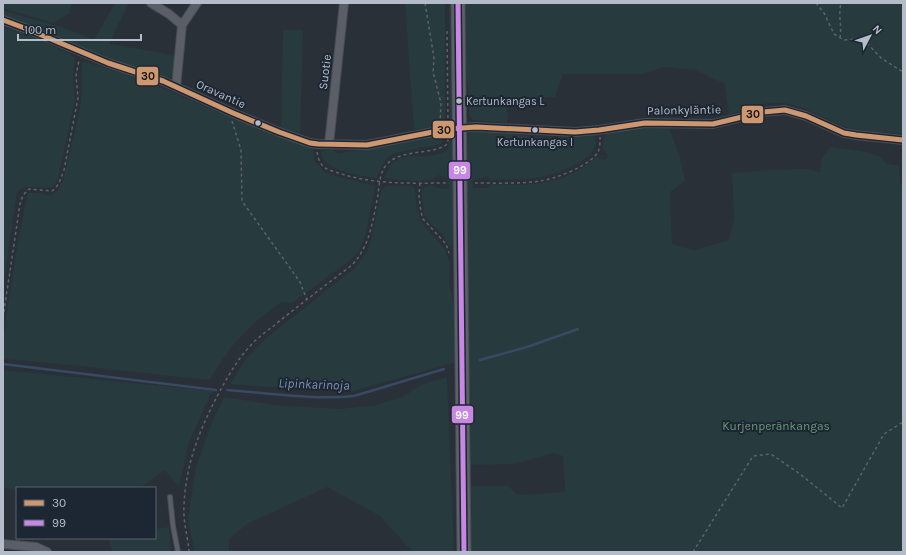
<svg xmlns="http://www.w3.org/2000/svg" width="906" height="555" viewBox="0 0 906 555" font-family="Karla,sans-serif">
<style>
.green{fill:#273a3e;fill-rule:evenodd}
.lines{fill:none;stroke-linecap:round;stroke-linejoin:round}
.stream{stroke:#384963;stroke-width:2.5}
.service-casing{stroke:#484c53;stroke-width:6}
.minor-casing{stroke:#484c53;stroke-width:10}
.primary-casing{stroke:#484c55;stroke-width:15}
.path{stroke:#5d636a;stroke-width:1.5;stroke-dasharray:3 3;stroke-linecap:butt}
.service{stroke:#5a5e66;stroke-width:4}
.minor{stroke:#5a5e66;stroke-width:8}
.primary{stroke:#5c6168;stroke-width:13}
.bus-1-casing{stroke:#1d2633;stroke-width:8}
.bus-2-casing{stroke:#1d2633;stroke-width:8}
.bus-1{stroke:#cd976f;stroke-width:5}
.bus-2{stroke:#c787e3;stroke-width:5}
.bus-dot{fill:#b4bcc9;stroke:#1d2633;stroke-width:1.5}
.labels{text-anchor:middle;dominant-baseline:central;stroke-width:4;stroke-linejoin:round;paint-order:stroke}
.bus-label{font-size:11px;fill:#b4bcc9;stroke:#1d2633;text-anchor:start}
.street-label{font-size:12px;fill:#b4bcc9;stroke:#1d2633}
.park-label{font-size:12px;fill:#6b9a76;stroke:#1d2633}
.water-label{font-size:13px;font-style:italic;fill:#7c92b1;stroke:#1d2633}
.line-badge{stroke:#1d2633;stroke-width:1.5}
.badge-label{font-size:11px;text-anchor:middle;font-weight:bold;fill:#fff}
.pale-badge-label{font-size:11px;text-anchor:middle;font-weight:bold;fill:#111}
</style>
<rect width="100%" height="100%" fill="#2a3038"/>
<path class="green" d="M 3,3 L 72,3 L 69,14 L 53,23 L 3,8 Z
M 115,3 L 129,3 L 110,41 L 110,44 L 173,55 L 176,57 L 173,72 L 171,77 L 164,78 L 109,59 L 24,23 L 3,16 L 3,11 L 59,26 L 93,39 L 95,38 Z
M 405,3 L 445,3 L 445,124 L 441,126 L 414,129 Z
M 449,3 L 454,3 L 453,119 L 451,120 L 450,118 Z
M 465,3 L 903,3 L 903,134 C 887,132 870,132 854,129 C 825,122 801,100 770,103 C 756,104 742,111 729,115 L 725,84 L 695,70 L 664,67 L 643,74 L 563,74 L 555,97 L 504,99 L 508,115 L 507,123 L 473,120 L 469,115 L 469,93 L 466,73 Z
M 3,28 L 22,32 L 70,54 L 75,58 L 73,75 L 75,100 L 58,179 L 53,187 C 41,191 27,182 17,192 L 3,287 Z
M 283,30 L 303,30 L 303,32 L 300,134 L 302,135 L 281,127 Z
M 83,61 L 146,81 L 215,111 L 305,146 L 313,148 L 315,161 L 324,172 L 342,178 L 373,185 L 375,187 L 366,234 L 359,251 L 348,262 L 292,303 L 282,302 L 256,321 L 231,347 L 209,380 L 41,362 L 3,359 L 3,341 L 16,253 L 27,196 L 28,193 C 50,190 52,207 64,177 C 69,154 76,130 80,107 C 83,91 80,76 83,61 Z
M 654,127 L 669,128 L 679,154 L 685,181 L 670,192 L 672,244 L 694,250 L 729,240 L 734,219 L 732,173 L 767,170 L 807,169 L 820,172 L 822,158 L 830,147 L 867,152 L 881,157 L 887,164 L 899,166 L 900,184 L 903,185 L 903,552 L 469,552 L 466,139 L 469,134 L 475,131 C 513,132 553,142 592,135 L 594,136 C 607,158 552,176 536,178 C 521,180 505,179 490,180 L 488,176 L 472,181 L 474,188 L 488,188 L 491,184 C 534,185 560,187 596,158 L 598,158 L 604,160 L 607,159 L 608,155 L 603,149 C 603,143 603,137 608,132 ZM 554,453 L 563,456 L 565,492 L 518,495 L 508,486 L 471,486 L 471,465 L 514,464 Z
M 440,135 L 443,136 L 444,139 L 441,144 L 395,153 L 387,158 L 381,168 L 377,178 C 363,177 321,170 321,152 L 324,150 L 333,150 C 338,155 340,154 346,152 L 390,146 Z
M 449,141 L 452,141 L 455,145 L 455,228 L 452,246 L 450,247 L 441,232 L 430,223 L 424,215 L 422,198 L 422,189 L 425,187 L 432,185 C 438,189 442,189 449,188 L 448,179 L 439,175 C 437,176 435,178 433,179 C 426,183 394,180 385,178 C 387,172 389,166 394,162 C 409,151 432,161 447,150 C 449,148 449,144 449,141 Z
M 387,186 L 411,186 L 415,188 L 417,209 L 422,223 L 445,249 L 450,263 L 449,283 L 455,310 L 457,362 L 353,391 L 322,391 L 230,384 L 246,359 L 265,339 L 356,267 L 368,250 L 373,231 L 381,191 L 383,188 Z
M 3,370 L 212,391 L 188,445 L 179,487 L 165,470 L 140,488 L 17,488 L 17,491 L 3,487 Z
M 447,377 L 454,552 L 411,552 L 411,550 L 380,516 L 327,487 L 247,524 L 229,539 L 229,552 L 193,552 L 194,549 L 188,519 L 196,467 L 213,420 L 224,397 L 274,405 L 339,409 L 377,405 L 404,396 L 421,385 Z
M 169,527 L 171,552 L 112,552 L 109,538 L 155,538 L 155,529 Z"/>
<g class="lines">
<path class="stream" d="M 480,360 L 527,347 L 578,329
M 3,364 L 216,390
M 227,390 C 268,393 313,400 354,396 L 444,369"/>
<g class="service-casing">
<path id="service" d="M 170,497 L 173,526 L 178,552"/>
</g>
<g class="minor-casing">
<path id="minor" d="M 151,3 L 169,14 L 182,25 L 176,87
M 3,20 L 27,29 L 108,63 L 163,81 L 233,113 L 279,132 L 310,143 L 318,144 L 367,145 L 448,129 L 476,127 L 575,132 L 599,130 L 645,123 L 713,124 L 763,112 L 785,110 L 806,116 L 844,133 L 856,135 L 903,140
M 182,25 L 197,3
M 329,144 L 344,3
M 3,544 L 36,547 L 47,552"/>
</g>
<g class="primary-casing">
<path id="primary" d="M 458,3 L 464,552"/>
</g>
<path class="path" d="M 425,3 L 434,58 L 433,72 L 441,103 L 440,123
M 816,3 L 824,13 L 834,34 L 844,40 L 859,39 L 866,42 L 881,58 L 903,72
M 447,31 L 448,121
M 840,38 C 842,26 838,15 841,3
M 232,121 L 241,150 L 242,201 L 300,282 L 307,300
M 317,152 C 318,158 320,164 325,168 C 331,171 339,173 345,175 C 380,185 413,183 449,183
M 420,183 L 419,196 L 421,212 L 423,219 L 446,244 L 449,253
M 475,183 C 496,183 519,184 540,181 C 555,179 590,166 598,152 C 600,148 600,142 600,137
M 3,318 L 20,204 L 23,195 L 29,189 L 52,191 C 59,186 61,178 64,170 L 78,98 L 76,76 L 79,60
M 189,552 C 188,537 183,522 184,507 C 185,464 201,426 221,389 C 230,373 239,357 252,344 C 259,336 269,330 277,323 C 302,303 327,284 352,265 C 370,246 373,220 378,195 C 379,186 380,175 384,168 C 395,151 420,154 437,149 C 440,148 443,147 446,145 C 448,143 448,140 448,137
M 693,552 L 753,456 L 771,454 L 800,474 L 842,508 L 884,434 L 903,422"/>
<use href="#service" class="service"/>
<use href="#minor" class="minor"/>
<use href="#primary" class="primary"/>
<g class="bus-1-casing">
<path id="bus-1" d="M 3,20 L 27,29 L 108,63 L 163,81 L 233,113 L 279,132 L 310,143 L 318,144 L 367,145 L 448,129 L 476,127 L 575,132 L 599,130 L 645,123 L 713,124 L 763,112 L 785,110 L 806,116 L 844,133 L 856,135 L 903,140"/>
</g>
<g class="bus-2-casing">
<path id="bus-2" d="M 458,3 L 464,552"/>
</g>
<use href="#bus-1" class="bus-1"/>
<use href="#bus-2" class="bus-2"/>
</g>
<g class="bus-dot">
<circle cx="459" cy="101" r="3.5"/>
<circle cx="258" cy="123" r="3.5"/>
<circle cx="535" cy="130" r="3.5"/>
</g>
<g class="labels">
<g class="bus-label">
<text x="466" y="101">Kertunkangas L</text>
<text x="535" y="142" text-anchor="middle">Kertunkangas I</text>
</g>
<g class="street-label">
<text transform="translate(325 72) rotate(-83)">Suotie</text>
<text transform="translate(221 94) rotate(24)">Oravantie</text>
<text transform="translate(684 110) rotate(-1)">Palonkyläntie</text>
</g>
<g class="park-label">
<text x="776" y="426">Kurjenperänkangas</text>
</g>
<g class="water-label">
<text transform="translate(314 384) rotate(2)">Lipinkarinoja</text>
</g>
</g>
<g class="line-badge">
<rect x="136" y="66" width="23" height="20" rx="4" fill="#cd976f"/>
<rect x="741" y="105" width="23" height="19" rx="4" fill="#cd976f"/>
<rect x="432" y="120" width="23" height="19" rx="4" fill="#cd976f"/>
<rect x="448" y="161" width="23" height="19" rx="4" fill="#c787e3"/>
<rect x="451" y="405" width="23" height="19" rx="4" fill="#c787e3"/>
</g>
<g class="badge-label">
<text x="460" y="174">99</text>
<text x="462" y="419">99</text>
</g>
<g class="pale-badge-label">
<text x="148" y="80">30</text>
<text x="753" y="118">30</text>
<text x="444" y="134">30</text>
</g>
<rect width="906" height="555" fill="none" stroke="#b4bcc9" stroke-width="8"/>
<rect x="16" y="487" width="140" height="52" fill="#1d2633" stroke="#59626f"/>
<rect x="24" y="500" width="20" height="6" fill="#cd976f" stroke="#59626f"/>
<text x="52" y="507" font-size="12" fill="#b4bcc9">30</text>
<rect x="24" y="520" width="20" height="6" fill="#c787e3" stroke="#59626f"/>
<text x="52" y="527" font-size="12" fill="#b4bcc9">99</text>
<g transform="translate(870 36) rotate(49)" stroke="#1d2633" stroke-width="3" paint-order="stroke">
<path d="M0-3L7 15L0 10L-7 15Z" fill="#b4bcc9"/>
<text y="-6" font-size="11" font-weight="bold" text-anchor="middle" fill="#b4bcc9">N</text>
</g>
<path d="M18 34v6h123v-6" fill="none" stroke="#b4bcc9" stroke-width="2"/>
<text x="24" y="34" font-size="12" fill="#b4bcc9" stroke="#1d2633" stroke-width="3" paint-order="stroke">100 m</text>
</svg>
